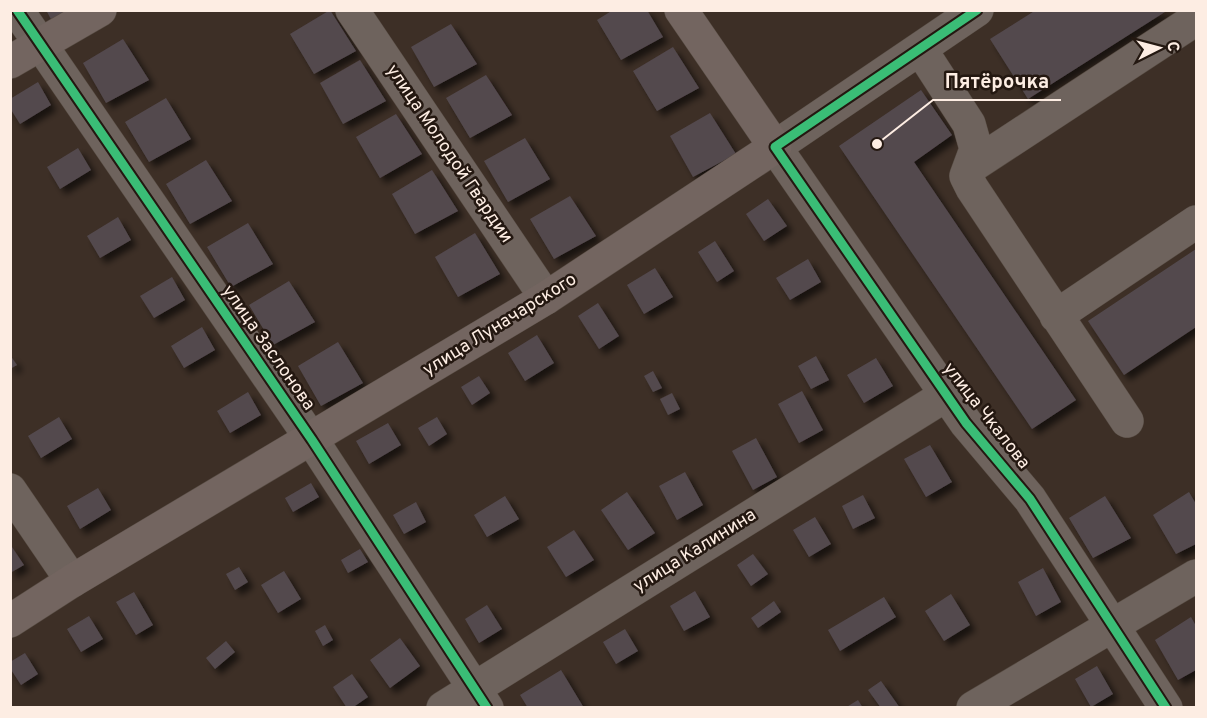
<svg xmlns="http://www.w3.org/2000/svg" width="1207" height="718" viewBox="0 0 1207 718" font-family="Overpass,sans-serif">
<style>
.building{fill:#53494e;filter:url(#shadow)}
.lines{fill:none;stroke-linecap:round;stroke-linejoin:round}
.minor-casing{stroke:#564b42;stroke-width:34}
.major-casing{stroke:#564b42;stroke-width:34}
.minor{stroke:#6e635d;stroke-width:33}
.major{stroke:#736560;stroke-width:33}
.cycleway-casing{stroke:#241811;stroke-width:13}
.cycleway{stroke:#3abd76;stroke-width:9}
.labels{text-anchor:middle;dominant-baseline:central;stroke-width:5;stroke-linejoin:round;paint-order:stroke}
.street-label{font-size:18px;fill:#fdede3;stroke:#241811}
.leader{fill:none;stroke:#fdede3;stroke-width:2}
.callout-dot{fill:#fdede3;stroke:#241811;stroke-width:2}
.callout-label{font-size:20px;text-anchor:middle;font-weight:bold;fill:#fdede3;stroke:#241811;stroke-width:5;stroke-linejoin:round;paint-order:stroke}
</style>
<defs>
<filter id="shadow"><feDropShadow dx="5.5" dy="5.5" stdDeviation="3" flood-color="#0009"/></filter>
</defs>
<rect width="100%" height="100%" fill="#3d2f26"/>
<path class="building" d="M 46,10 L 77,10 L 53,23 Z
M 330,10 L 356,51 L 314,74 L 290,34 Z
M 613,10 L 647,10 L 663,37 L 621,60 L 597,20 Z
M 1036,10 L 1168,10 L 1028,99 L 990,39 Z
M 451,24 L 477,64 L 434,87 L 411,47 Z
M 123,39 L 149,80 L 106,103 L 83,63 Z
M 673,47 L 699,88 L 657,111 L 633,71 Z
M 360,60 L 386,101 L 343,124 L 320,83 Z
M 486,75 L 512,115 L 470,138 L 446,98 Z
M 38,82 L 51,105 L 20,124 L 10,108 L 10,99 Z
M 921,90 L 952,135 L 914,162 L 1076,400 L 1032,429 L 839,146 Z
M 166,98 L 191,139 L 149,162 L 125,122 Z
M 710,113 L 736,154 L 693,177 L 670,136 Z
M 396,114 L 422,154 L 380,178 L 356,137 Z
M 525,138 L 550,179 L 508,202 L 484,161 Z
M 78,148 L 91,170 L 60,189 L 47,167 Z
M 206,160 L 232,201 L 190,224 L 166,184 Z
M 432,170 L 458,211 L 415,234 L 392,194 Z
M 570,196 L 596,236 L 554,259 L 530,219 Z
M 768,199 L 787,226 L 764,241 L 746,214 Z
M 118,217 L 131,240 L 100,258 L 87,236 Z
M 248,223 L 273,264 L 231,287 L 207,247 Z
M 475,233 L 500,274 L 458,297 L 435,257 Z
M 715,241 L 734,271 L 717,282 L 698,252 Z
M 1196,249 L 1196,327 L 1124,375 L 1088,321 Z
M 808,259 L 821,282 L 790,300 L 776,278 Z
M 655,268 L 673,297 L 644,314 L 627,285 Z
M 172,277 L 185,300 L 154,318 L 140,296 Z
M 289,281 L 315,322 L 273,345 L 249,305 Z
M 598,303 L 619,336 L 599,349 L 578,316 Z
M 202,327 L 215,350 L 184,368 L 171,346 Z
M 537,335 L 554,363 L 525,381 L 508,353 Z
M 338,342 L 363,383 L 321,406 L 298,366 Z
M 10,355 L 17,365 L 10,369 Z
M 816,356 L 829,380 L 811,389 L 798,366 Z
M 876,358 L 893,386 L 864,403 L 847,375 Z
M 653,371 L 662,388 L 653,392 L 644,376 Z
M 479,376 L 490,393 L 472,405 L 461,387 Z
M 802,391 L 823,430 L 799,443 L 778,404 Z
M 248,392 L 261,415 L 230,433 L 217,411 Z
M 672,393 L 680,409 L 668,415 L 660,399 Z
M 59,417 L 72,439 L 41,458 L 28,436 Z
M 437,417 L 447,434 L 429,446 L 418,428 Z
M 388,423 L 401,445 L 369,464 L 356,441 Z
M 756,438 L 777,477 L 753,490 L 732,451 Z
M 930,445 L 952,482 L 926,497 L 904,459 Z
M 685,472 L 703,505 L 677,520 L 659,486 Z
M 311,483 L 319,497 L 293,512 L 285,498 Z
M 98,488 L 111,510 L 80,529 L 67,506 Z
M 627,492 L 655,533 L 628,550 L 601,510 Z
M 1189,492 L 1196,504 L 1196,544 L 1176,554 L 1153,515 Z
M 863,495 L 875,518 L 853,529 L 842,506 Z
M 505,496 L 519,519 L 487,537 L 474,515 Z
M 1105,496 L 1131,538 L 1093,558 L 1069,518 Z
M 416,502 L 426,522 L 404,534 L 393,515 Z
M 815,517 L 831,544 L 809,557 L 793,530 Z
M 574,530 L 594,560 L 566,577 L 547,547 Z
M 10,544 L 24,565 L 10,573 Z
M 360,549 L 368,562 L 348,573 L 341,560 Z
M 753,554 L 768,574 L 751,586 L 737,565 Z
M 239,567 L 248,582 L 235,590 L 226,574 Z
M 1043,568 L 1061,602 L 1036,616 L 1018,582 Z
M 284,571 L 301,599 L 278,613 L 261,585 Z
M 695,591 L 710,617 L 684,631 L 670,606 Z
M 134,592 L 153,625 L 136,635 L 116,602 Z
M 951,594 L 970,625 L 944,641 L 925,611 Z
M 884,597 L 896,617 L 840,651 L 828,630 Z
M 774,601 L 781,612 L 758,628 L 751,618 Z
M 487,605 L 502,629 L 479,643 L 465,619 Z
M 89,616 L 103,639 L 81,652 L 67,629 Z
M 1191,617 L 1196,626 L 1196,670 L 1178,680 L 1155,640 Z
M 325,625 L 333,640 L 323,646 L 315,631 Z
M 625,629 L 638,651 L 616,664 L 603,642 Z
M 400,638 L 420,666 L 390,688 L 370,660 Z
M 226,641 L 235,652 L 215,669 L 206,658 Z
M 25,653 L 38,674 L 21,685 L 10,668 L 10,662 Z
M 1097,666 L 1113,694 L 1091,707 L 1075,679 Z
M 561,670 L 584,708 L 528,708 L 520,695 Z
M 352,674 L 368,697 L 352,708 L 347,708 L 333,687 Z
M 881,681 L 900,708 L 881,708 L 868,690 Z
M 858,700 L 863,708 L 845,708 Z"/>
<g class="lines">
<g class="minor-casing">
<path id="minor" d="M 17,10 L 312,440 L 487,708
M 352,10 L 546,298
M 977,10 L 775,147 L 966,423 L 1030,499 L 1166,708
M 921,50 L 969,124 L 976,149 L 966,176 L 972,188 L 1127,421
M 969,168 L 1196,19
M 1056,316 L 1196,222
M 10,490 L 72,581
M 443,708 L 946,395
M 973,708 L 1196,576"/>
</g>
<g class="major-casing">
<path id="major" d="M 10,62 L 100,10
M 10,621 L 72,581 L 546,298 L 775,147 L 681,10"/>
</g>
<use href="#minor" class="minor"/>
<use href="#major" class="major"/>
<g class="cycleway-casing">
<path id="cycleway" d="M 17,10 L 312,440 L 487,708
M 977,10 L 775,147 L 966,423 L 1030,499 L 1166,708"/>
</g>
<use href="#cycleway" class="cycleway"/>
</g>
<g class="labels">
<g class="street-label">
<text transform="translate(449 154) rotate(56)">улица Молодой Гвардии</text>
<text transform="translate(500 325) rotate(-32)">улица Луначарского</text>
<text transform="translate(268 348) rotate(55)">улица Заслонова</text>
<text transform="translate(986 416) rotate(52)">улица Чкалова</text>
<text transform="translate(695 551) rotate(-32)">улица Калинина</text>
</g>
</g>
<path class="leader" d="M877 144L933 100H1061"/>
<circle class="callout-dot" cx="877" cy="144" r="6"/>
<g class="callout-label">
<text x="997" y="88">Пятёрочка</text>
</g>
<rect width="1207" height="718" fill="none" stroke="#fdede3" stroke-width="24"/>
<g transform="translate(1159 48) rotate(84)" stroke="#241811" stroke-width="4.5" paint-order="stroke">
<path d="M0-4.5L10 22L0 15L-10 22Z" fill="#fdede3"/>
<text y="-9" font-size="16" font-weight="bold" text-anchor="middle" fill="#fdede3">С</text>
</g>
</svg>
